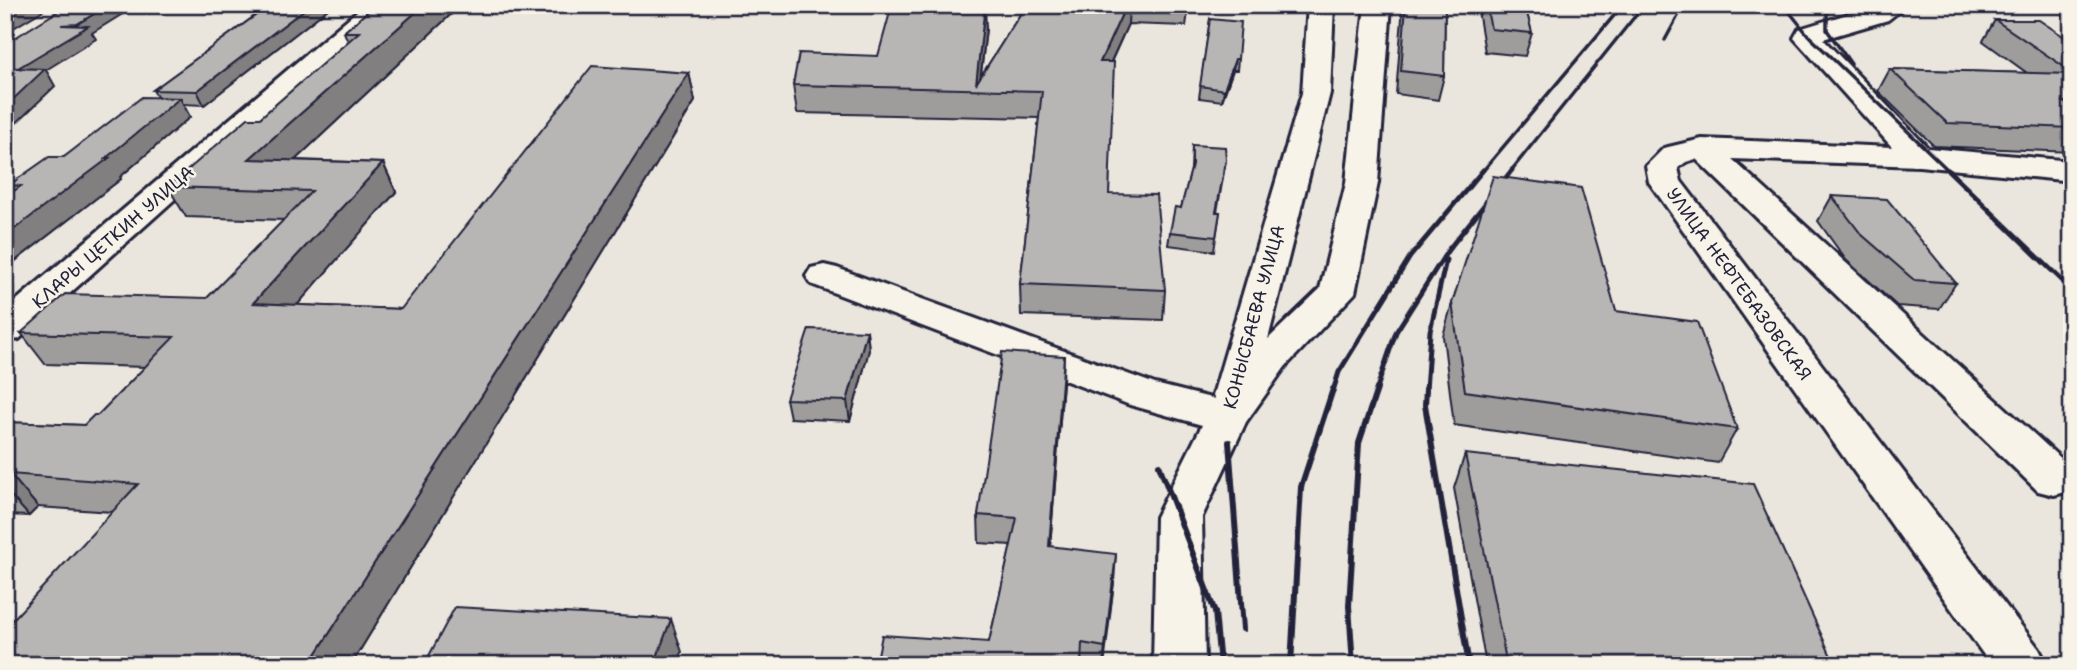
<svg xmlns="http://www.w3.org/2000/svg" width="2077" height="670" viewBox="0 0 2077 670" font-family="'Shantell Sans',sans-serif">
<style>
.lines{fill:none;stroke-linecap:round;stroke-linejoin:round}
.minor-casing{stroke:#22223b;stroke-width:6}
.minor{fill:#f7f3e8;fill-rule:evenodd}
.rail-far2{stroke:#22223b;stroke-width:3.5}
.rail-far1{stroke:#22223b;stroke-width:5}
.rail{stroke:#22223b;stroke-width:6}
.wall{fill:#9e9d9c;stroke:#22223b;stroke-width:2}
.shaded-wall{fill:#817f7f;stroke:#22223b;stroke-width:2}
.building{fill:#b8b6b5;stroke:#22223b;stroke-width:2}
.labels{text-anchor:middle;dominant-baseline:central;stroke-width:5;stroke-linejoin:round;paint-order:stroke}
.street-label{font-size:18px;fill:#22223b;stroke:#f7f3e8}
</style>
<rect width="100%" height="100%" fill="#eae6de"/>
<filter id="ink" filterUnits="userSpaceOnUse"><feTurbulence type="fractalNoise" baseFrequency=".0143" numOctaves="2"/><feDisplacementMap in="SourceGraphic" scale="14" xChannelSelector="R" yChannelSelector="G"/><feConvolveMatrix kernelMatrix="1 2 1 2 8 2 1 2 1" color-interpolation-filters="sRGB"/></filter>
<g filter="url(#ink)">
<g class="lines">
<g class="minor-casing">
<path id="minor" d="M 364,5 L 391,5 L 19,339 L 5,342 L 5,310 Z
M 1308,5 L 1334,5 L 1330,93 L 1268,339 L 1320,289 L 1346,183 L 1365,5 L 1391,5 L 1378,183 L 1355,293 L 1285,367 L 1246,422 L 1202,517 L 1205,665 L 1153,665 L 1156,517 L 1202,425 L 1130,405 L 811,284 L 806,276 L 811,268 L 824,265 L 837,268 L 1155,384 L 1215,399 L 1213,395 L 1302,93 Z
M 1877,5 L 1907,5 L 1888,20 L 1823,39 L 1928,148 L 2072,161 L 2072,181 L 1919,166 L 1732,159 L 2070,467 L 2070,491 L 2054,495 L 2038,491 L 1696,159 L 1686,162 L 1678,168 L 1681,181 L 2039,649 L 2047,665 L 1991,665 L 1649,182 L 1646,166 L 1664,148 L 1702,139 L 1892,147 L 1794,38 L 1799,29 Z"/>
</g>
<use href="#minor" class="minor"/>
<path class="rail-far2" d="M 1784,5 L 1808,35 L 1950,172
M 1827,5 L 1827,30 L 1851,64
M 1665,40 L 1684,5
M 1482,172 L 1623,5
M 1510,172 L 1644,5"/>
<path class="rail-far1" d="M 1948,170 L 2072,290
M 1333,391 L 1339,372 L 1410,257 L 1483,170
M 1376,391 L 1396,332 L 1448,250 L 1512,170
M 1426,391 L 1430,331 L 1446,260"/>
<path class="rail" d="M 1426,389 L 1425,405 L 1469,665
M 1229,442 L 1243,629
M 1159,465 L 1215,612 L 1220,665
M 1291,665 L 1301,487 L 1333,389
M 1353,665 L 1349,606 L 1359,443 L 1377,389"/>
</g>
<path class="wall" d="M 270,5 L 333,5 L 204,105 L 183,104 L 190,117 L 120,177 L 121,179 L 5,269 L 5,197 L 13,191 L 9,185 L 64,157 L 157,97 L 153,90 Z
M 375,5 L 461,5 L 295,160 L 383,163 L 396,192 L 297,305 L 401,309 L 689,73 L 695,101 L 351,665 L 5,665 L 112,512 L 38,507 L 29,516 L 5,515 L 5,422 L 84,425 L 98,415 L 145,367 L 45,364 L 21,333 L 207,298 L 284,220 L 186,217 L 168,187 L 260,118 L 348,42 L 344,32 Z
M 1026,5 L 1189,5 L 1186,26 L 1128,24 L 1111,62 L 1109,194 L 1165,290 L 1163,320 L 1021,315 L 1020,284 L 1039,118 L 797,113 L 793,85 L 878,56 L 986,28 L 981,76 Z
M 1403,5 L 1445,5 L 1444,76 L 1438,100 L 1396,94 Z
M 1477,5 L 1525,5 L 1532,33 L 1525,56 L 1485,52 Z
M 1210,19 L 1238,59 L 1237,70 L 1233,70 L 1222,101 L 1199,98 Z
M 1995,20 L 2072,42 L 2072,152 L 1934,146 L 1878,91 L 1890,69 L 2027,73 L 1983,41 Z
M 1192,145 L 1226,160 L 1217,212 L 1220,212 L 1214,251 L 1168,245 L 1170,232 L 1181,208 L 1191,170 Z
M 1832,196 L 1956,283 L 1939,309 L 1897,306 L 1846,260 L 1818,221 Z
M 1452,303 L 1616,311 L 1737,429 L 1718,463 L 1454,425 L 1443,336 Z
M 867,331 L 869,350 L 850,421 L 790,418 L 786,399 Z
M 1063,382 L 1050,546 L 1114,582 L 1104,665 L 876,665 L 989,642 L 1011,545 L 979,543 L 978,515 Z
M 1465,454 L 1835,665 L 1486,665 L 1454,488 Z"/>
<path class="shaded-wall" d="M 22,5 L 52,5 L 5,33 L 5,15 Z
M 109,5 L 137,5 L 92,33 L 96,39 L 46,70 L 55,86 L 5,134 L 5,107 L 18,68 L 77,24 Z
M 310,5 L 333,5 L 204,105 L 197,91 Z
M 424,5 L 461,5 L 264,189 L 249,159 Z
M 985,5 L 986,28 L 979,89 L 976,84 Z
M 1126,5 L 1129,5 L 1128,24 L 1099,88 L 1100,62 Z
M 1235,59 L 1233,70 L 1222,101 L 1224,90 Z
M 689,73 L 695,101 L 351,665 L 309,665 Z
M 180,98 L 190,117 L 120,177 L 121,179 L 5,269 L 5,236 Z
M 383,163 L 396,192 L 271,335 L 253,303 Z
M 867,331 L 869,350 L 850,421 L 847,401 Z
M 1064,356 L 1063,382 L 1048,573 L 1049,546 Z
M 10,474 L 38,507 L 29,516 L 5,489 L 5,479 Z
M 1116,554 L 1114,582 L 1103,665 L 1105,647 Z
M 671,619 L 682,652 L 678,665 L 654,665 Z"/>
<path class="building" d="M 5,5 L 22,5 L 5,15 Z
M 68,5 L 109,5 L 77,24 L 61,25 L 88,26 L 18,68 L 5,67 L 5,44 Z
M 270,5 L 310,5 L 197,91 L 153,90 Z
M 375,5 L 424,5 L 249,159 L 383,163 L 253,303 L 401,309 L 592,66 L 689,73 L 309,665 L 5,665 L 5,628 L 138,484 L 10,474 L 5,479 L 5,422 L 84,425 L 94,415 L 98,415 L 174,337 L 21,333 L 65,294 L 207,298 L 312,191 L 168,187 L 248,118 L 260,118 L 359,32 L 344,32 Z
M 892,5 L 985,5 L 976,84 L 1026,5 L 1126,5 L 1100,62 L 1114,62 L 1109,194 L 1156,195 L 1165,290 L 1020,284 L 1042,91 L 793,85 L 799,53 L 878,56 Z
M 1406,5 L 1445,5 L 1444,76 L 1401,71 Z
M 1486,5 L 1525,5 L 1532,33 L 1491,29 Z
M 1210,19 L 1241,22 L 1238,59 L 1235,59 L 1224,90 L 1200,86 Z
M 1995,20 L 2039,20 L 2072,42 L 2072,72 Z
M 5,68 L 45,69 L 5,107 Z
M 1890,69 L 2072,74 L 2072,102 L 2064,102 L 2072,108 L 2072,128 L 1947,123 Z
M 142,97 L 180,98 L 106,158 L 109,158 L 5,236 L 5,197 L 21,186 L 9,185 L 49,157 L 64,157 Z
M 1192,145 L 1225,147 L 1226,160 L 1216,212 L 1220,212 L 1216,237 L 1170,232 L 1175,207 L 1181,208 L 1192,165 Z
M 1493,176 L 1581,188 L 1616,311 L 1697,322 L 1737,429 L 1465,391 L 1452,303 Z
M 1832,196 L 1887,199 L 1956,283 L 1914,280 L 1861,234 Z
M 809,329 L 867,331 L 847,401 L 786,399 Z
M 1002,352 L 1064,356 L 1049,546 L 1116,554 L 1105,647 L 1082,643 L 1081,665 L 876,665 L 882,635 L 989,642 L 1017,518 L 978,515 Z
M 1465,454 L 1753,484 L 1835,665 L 1507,665 Z
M 455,607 L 671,619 L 654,665 L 424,665 Z"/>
</g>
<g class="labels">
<g class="street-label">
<text transform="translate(113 237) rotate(-41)">КЛАРЫ ЦЕТКИН УЛИЦА</text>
<text transform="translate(1739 284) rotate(54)">УЛИЦА НЕФТЕБАЗОВСКАЯ</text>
<text transform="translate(1254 317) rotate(-75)">КОНЫСБАЕВА УЛИЦА</text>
</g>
</g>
<rect width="2077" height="670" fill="none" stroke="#f7f3e8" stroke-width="28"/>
<rect x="14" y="14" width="2049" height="642" fill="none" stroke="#22223b" stroke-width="2.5" filter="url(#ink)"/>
</svg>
